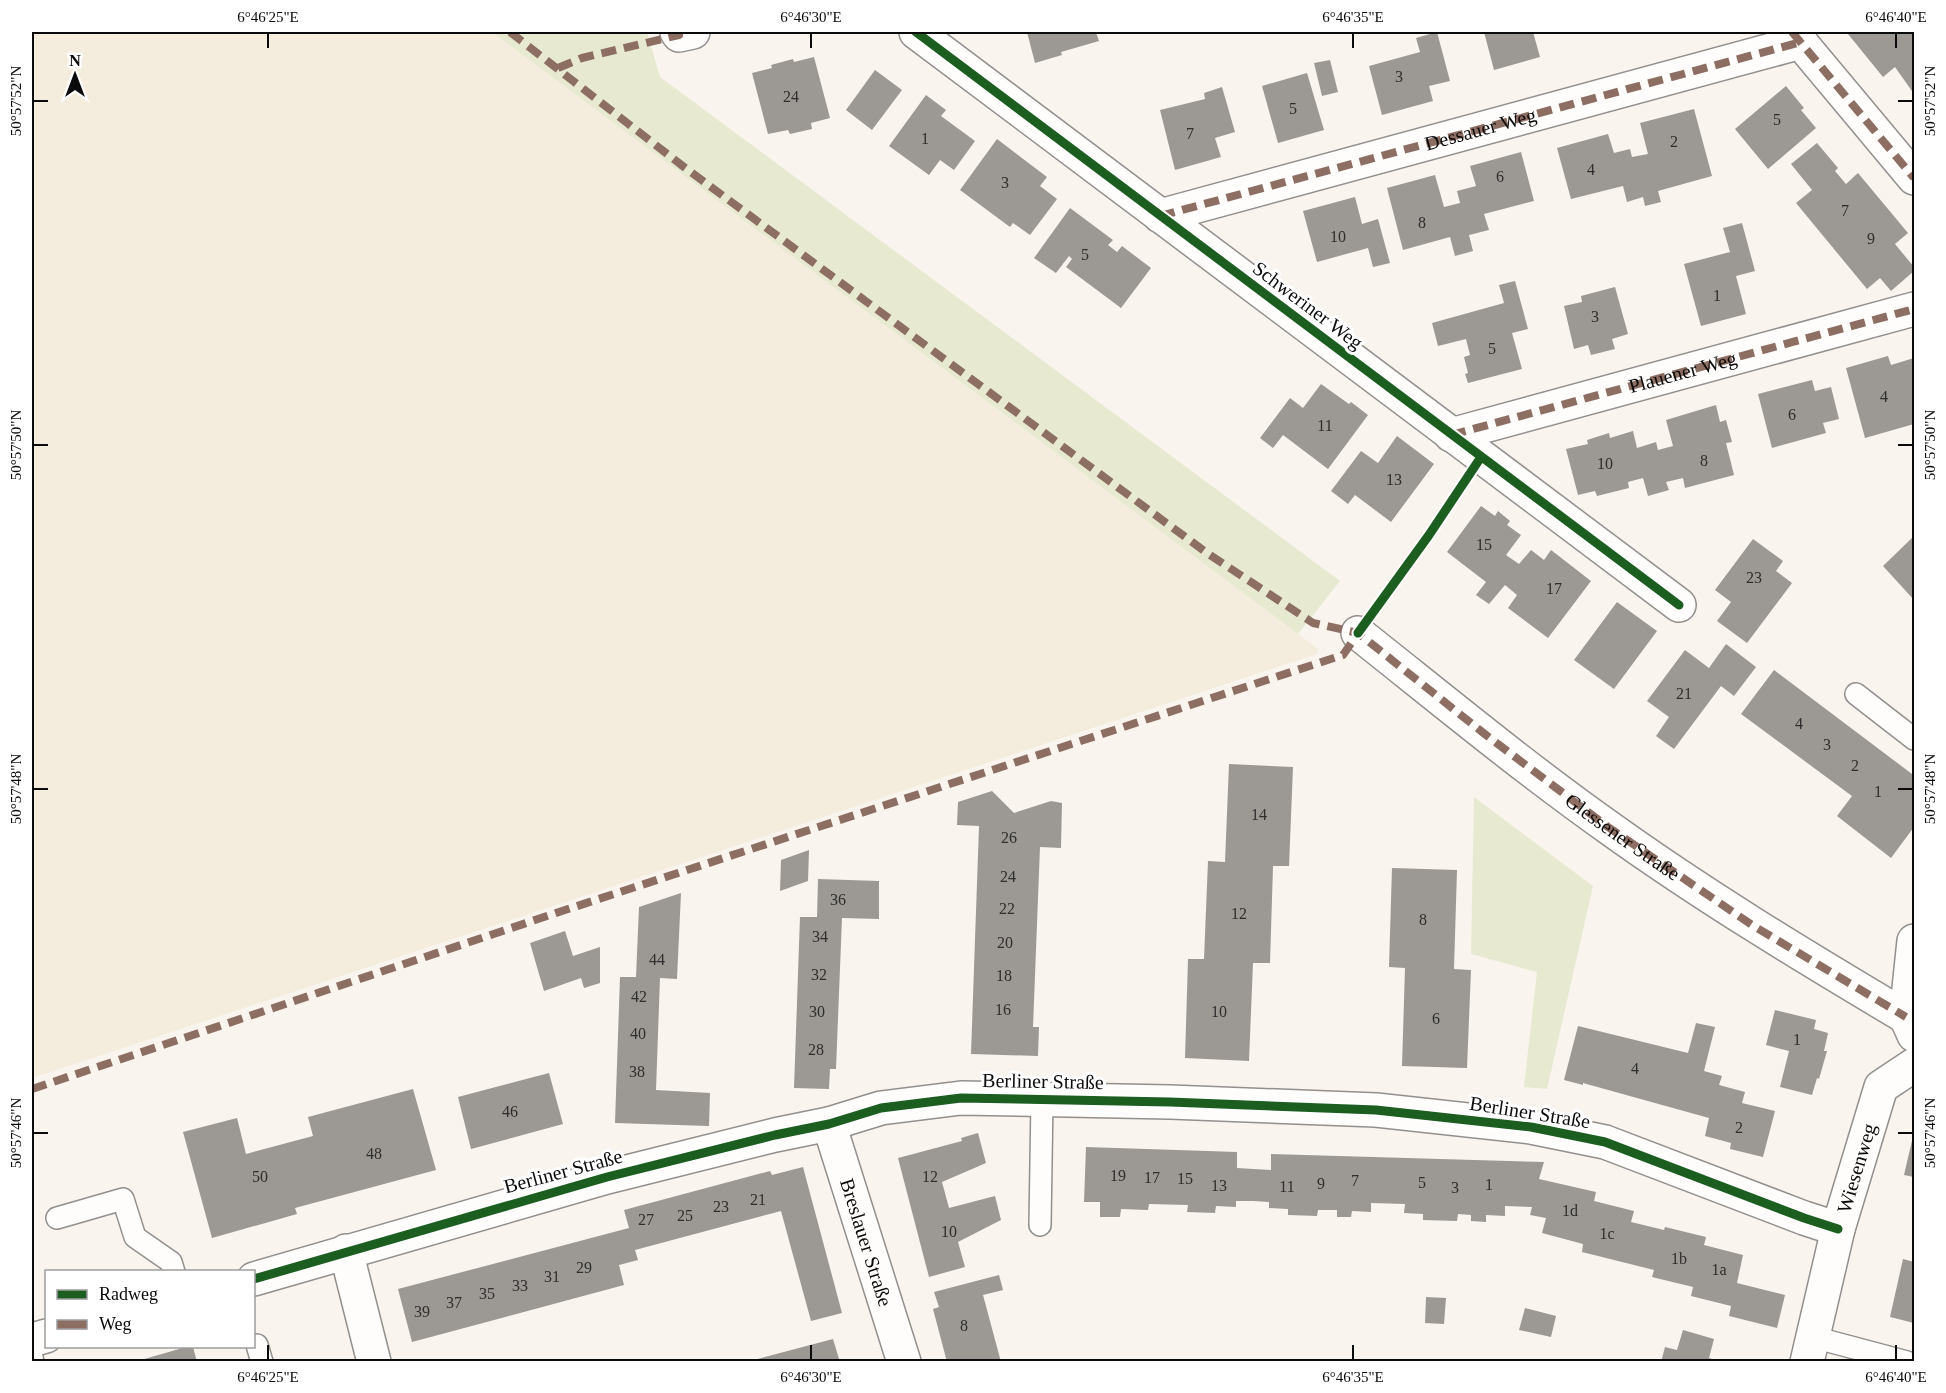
<svg xmlns="http://www.w3.org/2000/svg" width="1946" height="1393" viewBox="0 0 1946 1393" font-family="'Times New Roman',serif">
<style>
.farmland{fill:#f4ecdc}
.green{fill:#e7ead1}
.building{fill:#9c9894}
.lines{fill:none;stroke-linecap:round;stroke-linejoin:round}
.service-casing{stroke:#928f8d;stroke-width:24}
.minor-casing{stroke:#928f8d;stroke-width:36}
.tertiary-casing{stroke:#928f8d;stroke-width:36}
.service{stroke:#fefdfc;stroke-width:21}
.minor{stroke:#fefdfc;stroke-width:33}
.tertiary{stroke:#fefdfc;stroke-width:33}
.quiet{stroke:#8d6e63;stroke-width:8;stroke-dasharray:15 8;stroke-linecap:butt}
.cycleway-casing{stroke:#fff;stroke-width:13}
.cycleway{stroke:#1b5e20;stroke-width:9}
.ticks{fill:none;stroke:#0a0a0a;stroke-width:2}
.labels{text-anchor:middle;dominant-baseline:central;stroke-width:6;stroke-linejoin:round;paint-order:stroke}
.number-label{font-size:16px;fill:#2e2e2c}
.street-label{font-size:20px;fill:#0a0a0a;stroke:#fff}
.neatline{fill:none;stroke:#0a0a0a;stroke-width:2}
.ticks-label{font-size:15px;text-anchor:middle;fill:#0a0a0a}
</style>
<rect width="100%" height="100%" fill="#f9f4ee"/>
<path class="farmland" d="M 32,32 L 492,32 L 1318,649 L 1317,654 L 32,1078 Z"/>
<path class="green" d="M 492,32 L 647,32 L 660,77 L 1340,581 L 1298,634 Z
M 1474,797 L 1593,886 L 1547,1089 L 1524,1087 L 1537,972 L 1471,954 Z"/>
<path class="building" d="M 1027,32 L 1096,32 L 1099,41 L 1061,52 L 1062,55 L 1035,63 Z
M 1437,32 L 1450,81 L 1429,86 L 1433,101 L 1382,115 L 1369,66 L 1420,52 L 1416,38 Z
M 1484,32 L 1533,32 L 1540,57 L 1494,70 Z
M 1851,32 L 1914,32 L 1914,94 L 1895,67 L 1883,77 L 1848,34 Z
M 814,57 L 830,118 L 811,123 L 812,129 L 790,134 L 788,130 L 768,134 L 752,73 L 772,68 L 771,65 L 793,59 L 794,62 Z
M 1330,60 L 1338,92 L 1322,96 L 1314,63 Z
M 875,70 L 902,90 L 872,130 L 846,110 Z
M 1307,73 L 1324,130 L 1278,143 L 1262,86 Z
M 1786,86 L 1804,108 L 1801,110 L 1816,128 L 1768,169 L 1735,129 Z
M 1222,87 L 1235,132 L 1215,138 L 1221,157 L 1175,170 L 1160,110 L 1205,99 L 1204,93 Z
M 926,95 L 946,110 L 941,116 L 975,141 L 954,170 L 940,160 L 929,175 L 889,146 Z
M 1694,109 L 1712,176 L 1658,191 L 1661,202 L 1645,206 L 1643,197 L 1627,202 L 1623,186 L 1571,199 L 1557,148 L 1608,134 L 1614,153 L 1630,149 L 1632,157 L 1648,154 L 1640,123 Z
M 997,139 L 1047,177 L 1040,186 L 1057,199 L 1030,235 L 1013,223 L 1010,227 L 960,190 Z
M 1817,143 L 1838,168 L 1835,171 L 1846,184 L 1858,173 L 1908,233 L 1895,244 L 1914,267 L 1914,271 L 1891,291 L 1880,278 L 1867,289 L 1796,203 L 1812,190 L 1791,164 Z
M 1521,152 L 1534,201 L 1484,214 L 1489,230 L 1469,235 L 1473,251 L 1455,256 L 1450,237 L 1403,250 L 1387,188 L 1435,175 L 1444,207 L 1460,203 L 1457,191 L 1476,186 L 1470,166 Z
M 1355,197 L 1362,224 L 1378,219 L 1390,263 L 1373,267 L 1368,248 L 1317,262 L 1303,211 Z
M 1070,208 L 1113,240 L 1108,245 L 1117,252 L 1122,246 L 1151,268 L 1121,308 L 1066,267 L 1072,259 L 1069,256 L 1056,273 L 1034,258 Z
M 1742,223 L 1755,271 L 1736,276 L 1746,314 L 1701,326 L 1684,264 L 1730,252 L 1723,228 Z
M 1515,281 L 1528,329 L 1512,333 L 1522,369 L 1468,383 L 1465,374 L 1468,373 L 1464,357 L 1470,355 L 1466,339 L 1438,346 L 1432,323 L 1504,303 L 1499,285 Z
M 1615,287 L 1628,334 L 1612,339 L 1615,349 L 1591,355 L 1588,345 L 1574,349 L 1564,306 L 1582,302 L 1581,296 Z
M 1888,356 L 1891,365 L 1914,358 L 1914,424 L 1865,438 L 1846,368 Z
M 1812,380 L 1815,391 L 1831,387 L 1839,419 L 1823,423 L 1826,433 L 1772,448 L 1758,394 Z
M 1321,384 L 1349,404 L 1351,402 L 1368,415 L 1328,469 L 1283,435 L 1273,448 L 1260,438 L 1290,398 L 1303,408 Z
M 1716,405 L 1720,422 L 1726,420 L 1732,442 L 1726,443 L 1734,475 L 1685,488 L 1683,478 L 1666,482 L 1669,490 L 1648,496 L 1643,478 L 1628,482 L 1629,488 L 1597,496 L 1595,491 L 1578,495 L 1566,449 L 1588,444 L 1587,440 L 1609,433 L 1610,438 L 1633,431 L 1637,448 L 1656,442 L 1658,450 L 1673,446 L 1666,420 Z
M 1397,436 L 1434,464 L 1391,522 L 1355,495 L 1348,504 L 1331,491 L 1361,451 L 1378,463 Z
M 1481,506 L 1495,516 L 1498,511 L 1510,521 L 1507,525 L 1521,535 L 1506,555 L 1519,564 L 1531,550 L 1544,560 L 1551,550 L 1591,581 L 1548,638 L 1508,608 L 1517,595 L 1505,585 L 1489,604 L 1476,595 L 1486,582 L 1447,552 Z
M 1914,536 L 1914,600 L 1883,566 Z
M 1753,539 L 1783,561 L 1776,571 L 1792,583 L 1747,643 L 1717,621 L 1731,602 L 1715,590 Z
M 1617,602 L 1657,631 L 1614,689 L 1574,660 Z
M 1726,644 L 1756,667 L 1734,696 L 1721,686 L 1674,749 L 1656,736 L 1669,717 L 1647,701 L 1685,650 L 1709,668 Z
M 1774,670 L 1912,774 L 1914,770 L 1914,827 L 1891,858 L 1837,816 L 1852,796 L 1741,714 Z
M 1229,764 L 1293,767 L 1289,866 L 1273,866 L 1270,963 L 1253,963 L 1249,1061 L 1185,1058 L 1188,959 L 1204,959 L 1208,861 L 1225,862 Z
M 992,791 L 1014,813 L 1051,801 L 1062,803 L 1061,848 L 1040,847 L 1033,1027 L 1039,1027 L 1038,1056 L 971,1054 L 979,826 L 957,825 L 958,802 Z
M 809,850 L 808,881 L 780,891 L 781,860 Z
M 1392,868 L 1457,870 L 1454,969 L 1471,970 L 1467,1068 L 1402,1066 L 1405,968 L 1389,967 Z
M 818,879 L 879,881 L 879,919 L 842,918 L 836,1069 L 830,1069 L 829,1089 L 794,1088 L 800,917 L 817,917 Z
M 681,893 L 677,979 L 660,978 L 656,1090 L 710,1093 L 709,1126 L 615,1123 L 620,977 L 636,977 L 639,907 Z
M 565,931 L 573,956 L 600,947 L 600,983 L 584,988 L 581,978 L 544,991 L 530,943 Z
M 1775,1010 L 1816,1020 L 1814,1029 L 1828,1033 L 1824,1051 L 1827,1051 L 1819,1079 L 1817,1078 L 1812,1095 L 1780,1087 L 1789,1051 L 1766,1045 Z
M 1696,1023 L 1715,1027 L 1704,1071 L 1722,1076 L 1719,1085 L 1745,1092 L 1742,1103 L 1775,1111 L 1763,1157 L 1730,1149 L 1731,1143 L 1705,1136 L 1709,1118 L 1583,1083 L 1583,1085 L 1564,1080 L 1578,1026 L 1688,1053 Z
M 549,1073 L 563,1124 L 471,1149 L 458,1097 Z
M 413,1089 L 436,1170 L 295,1208 L 297,1214 L 212,1238 L 183,1132 L 237,1118 L 246,1154 L 313,1136 L 308,1117 Z
M 1914,1132 L 1914,1177 L 1904,1175 Z
M 978,1133 L 986,1163 L 942,1182 L 949,1208 L 995,1196 L 1001,1220 L 958,1242 L 965,1267 L 929,1277 L 898,1158 L 962,1141 L 961,1138 Z
M 1086,1147 L 1237,1152 L 1237,1168 L 1271,1170 L 1271,1154 L 1544,1162 L 1539,1179 L 1596,1192 L 1594,1201 L 1634,1211 L 1631,1222 L 1664,1230 L 1665,1227 L 1706,1237 L 1704,1245 L 1743,1255 L 1737,1283 L 1785,1295 L 1777,1328 L 1729,1316 L 1731,1306 L 1691,1296 L 1693,1287 L 1652,1277 L 1654,1270 L 1582,1252 L 1583,1244 L 1542,1233 L 1546,1218 L 1530,1215 L 1532,1207 L 1505,1206 L 1505,1216 L 1486,1215 L 1486,1222 L 1471,1221 L 1471,1215 L 1458,1214 L 1457,1221 L 1423,1220 L 1423,1214 L 1404,1213 L 1405,1204 L 1371,1203 L 1371,1212 L 1352,1211 L 1351,1217 L 1337,1217 L 1337,1210 L 1318,1210 L 1317,1216 L 1288,1215 L 1288,1209 L 1269,1208 L 1269,1202 L 1253,1201 L 1236,1201 L 1236,1207 L 1216,1206 L 1215,1213 L 1187,1212 L 1188,1205 L 1149,1204 L 1148,1210 L 1121,1209 L 1120,1217 L 1100,1217 L 1100,1202 L 1084,1202 Z
M 803,1167 L 842,1313 L 811,1321 L 781,1211 L 635,1250 L 638,1260 L 619,1265 L 624,1285 L 412,1342 L 398,1289 L 629,1228 L 624,1210 L 770,1171 L 772,1175 Z
M 1903,1259 L 1914,1262 L 1914,1323 L 1890,1317 Z
M 999,1275 L 1003,1290 L 983,1295 L 1001,1362 L 947,1362 L 933,1309 L 939,1307 L 934,1292 Z
M 1426,1297 L 1446,1298 L 1444,1324 L 1425,1323 Z
M 1525,1308 L 1556,1316 L 1551,1337 L 1519,1330 Z
M 1683,1330 L 1714,1339 L 1709,1358 L 1712,1359 L 1711,1362 L 1661,1362 L 1665,1347 L 1677,1350 Z
M 833,1339 L 840,1362 L 750,1362 L 750,1361 Z
M 186,1347 L 193,1347 L 197,1362 L 134,1362 Z"/>
<g class="lines">
<g class="service-casing">
<path id="service" d="M 1856,694 L 1914,739
M 57,1218 L 123,1199 L 135,1237 L 171,1262 L 174,1272
M 1040,1225 L 1042,1100
M 1813,1337 L 1907,1362
M 257,1345 L 262,1362
M 32,1357 L 33,1362"/>
</g>
<g class="minor-casing">
<g id="minor">
<path d="M 677,32 L 679,35 L 693,32"/>
<path d="M 916,32 L 1679,605"/>
<path d="M 1792,32 L 1914,178"/>
<path id="s1" d="M 1160,216 L 1801,42"/>
<path d="M 1451,435 L 1914,309"/>
<path id="s2" d="M 1358,633 C 1440,698 1522,766 1608,827 C 1704,896 1805,957 1906,1017"/>
<path d="M 1914,1035 L 1906,1017 L 1914,941"/>
<path id="s3" d="M 829,1124 L 904,1362"/>
<path d="M 346,1251 L 374,1362"/>
<path d="M 254,1279 L 607,1177 L 775,1135 L 829,1124 L 881,1108 L 961,1098 L 1170,1102 L 1376,1110 L 1531,1127 L 1605,1142 L 1804,1218 L 1838,1229"/>
<path d="M 32,1340 L 46,1336"/>
</g>
</g>
<g class="tertiary-casing">
<g id="tertiary">
<path id="s4" d="M 1807,1362 L 1838,1229 L 1881,1087 L 1914,1065"/>
</g>
</g>
<use href="#service" class="service"/>
<use href="#minor" class="minor"/>
<use href="#tertiary" class="tertiary"/>
<g class="quiet">
<path d="M 510,32 L 684,167 L 1207,553 L 1313,623 L 1358,633 L 1486,735 L 1608,827 L 1752,925 L 1906,1017"/>
<path d="M 1792,32 L 1914,178"/>
<path d="M 558,68 L 582,58 L 679,35 L 677,32"/>
<path d="M 1160,216 L 1801,42"/>
<path id="s5" d="M 1451,435 L 1914,309"/>
<path d="M 32,1089 L 556,913 L 1343,655 L 1358,633"/>
</g>
<g class="cycleway-casing">
<path id="cycleway" d="M 916,32 L 1679,605
M 1358,633 L 1429,535 L 1481,457
M 254,1279 L 607,1177 L 775,1135 L 829,1124 L 881,1108 L 961,1098 L 1170,1102 L 1376,1110 L 1531,1127 L 1605,1142 L 1804,1218 L 1838,1229"/>
</g>
<use href="#cycleway" class="cycleway"/>
</g>
<path class="ticks" d="M 268,33 L 268,48M 811,33 L 811,48M 1353,33 L 1353,48M 1896,33 L 1896,48M 33,101 L 48,101M 1898,101 L 1913,101M 33,445 L 48,445M 1898,445 L 1913,445M 33,789 L 48,789M 1898,789 L 1913,789M 33,1133 L 48,1133M 1898,1133 L 1913,1133M 268,1345 L 268,1360M 811,1345 L 811,1360M 1353,1345 L 1353,1360M 1896,1345 L 1896,1360"/>
<g class="labels">
<g class="number-label">
<text x="1399" y="76">3</text>
<text x="791" y="96">24</text>
<text x="1293" y="108">5</text>
<text x="1777" y="119">5</text>
<text x="1190" y="133">7</text>
<text x="925" y="138">1</text>
<text x="1674" y="141">2</text>
<text x="1591" y="169">4</text>
<text x="1500" y="176">6</text>
<text x="1005" y="182">3</text>
<text x="1845" y="210">7</text>
<text x="1422" y="222">8</text>
<text x="1338" y="236">10</text>
<text x="1871" y="238">9</text>
<text x="1085" y="254">5</text>
<text x="1717" y="295">1</text>
<text x="1595" y="316">3</text>
<text x="1492" y="348">5</text>
<text x="1884" y="396">4</text>
<text x="1792" y="414">6</text>
<text x="1325" y="425">11</text>
<text x="1704" y="460">8</text>
<text x="1605" y="463">10</text>
<text x="1394" y="479">13</text>
<text x="1484" y="544">15</text>
<text x="1754" y="577">23</text>
<text x="1554" y="588">17</text>
<text x="1684" y="693">21</text>
<text x="1799" y="723">4</text>
<text x="1827" y="744">3</text>
<text x="1855" y="765">2</text>
<text x="1878" y="791">1</text>
<text x="1259" y="814">14</text>
<text x="1009" y="837">26</text>
<text x="1008" y="876">24</text>
<text x="838" y="899">36</text>
<text x="1007" y="908">22</text>
<text x="1239" y="913">12</text>
<text x="1423" y="919">8</text>
<text x="820" y="936">34</text>
<text x="1005" y="942">20</text>
<text x="657" y="959">44</text>
<text x="819" y="974">32</text>
<text x="1004" y="975">18</text>
<text x="639" y="996">42</text>
<text x="1003" y="1009">16</text>
<text x="817" y="1011">30</text>
<text x="1219" y="1011">10</text>
<text x="1436" y="1018">6</text>
<text x="638" y="1033">40</text>
<text x="1797" y="1039">1</text>
<text x="816" y="1049">28</text>
<text x="1635" y="1068">4</text>
<text x="637" y="1071">38</text>
<text x="510" y="1111">46</text>
<text x="1739" y="1127">2</text>
<text x="374" y="1153">48</text>
<text x="1118" y="1175">19</text>
<text x="260" y="1176">50</text>
<text x="930" y="1176">12</text>
<text x="1152" y="1177">17</text>
<text x="1185" y="1178">15</text>
<text x="1355" y="1180">7</text>
<text x="1422" y="1182">5</text>
<text x="1321" y="1183">9</text>
<text x="1489" y="1184">1</text>
<text x="1219" y="1185">13</text>
<text x="1287" y="1186">11</text>
<text x="1455" y="1187">3</text>
<text x="758" y="1199">21</text>
<text x="721" y="1206">23</text>
<text x="1570" y="1210">1d</text>
<text x="685" y="1215">25</text>
<text x="646" y="1219">27</text>
<text x="949" y="1231">10</text>
<text x="1607" y="1233">1c</text>
<text x="1679" y="1258">1b</text>
<text x="584" y="1267">29</text>
<text x="1719" y="1269">1a</text>
<text x="552" y="1276">31</text>
<text x="520" y="1285">33</text>
<text x="487" y="1293">35</text>
<text x="454" y="1302">37</text>
<text x="422" y="1311">39</text>
<text x="964" y="1325">8</text>
</g>
<g class="street-label">
<text stroke="none"><textPath href="#s1" startOffset="332">Dessauer Weg</textPath></text>
<text transform="translate(1308 305) rotate(37)">Schweriner Weg</text>
<text stroke="none"><textPath href="#s5" startOffset="240">Plauener Weg</textPath></text>
<text stroke="none"><textPath href="#s2" startOffset="334">Glessener Straße</textPath></text>
<text transform="translate(1043 1081) rotate(1)">Berliner Straße</text>
<text transform="translate(1530 1112) rotate(9)">Berliner Straße</text>
<text stroke="none"><textPath href="#s4" startOffset="200">Wiesenweg</textPath></text>
<text transform="translate(563 1171) rotate(-15)">Berliner Straße</text>
<text stroke="none"><textPath href="#s3" startOffset="124">Breslauer Straße</textPath></text>
</g>
</g>
<rect width="1946" height="1393" fill="none" stroke="#ffffff" stroke-width="66"/>
<rect x="45" y="1270" width="210" height="78" fill="#ffffff" stroke="#9d9d9d" stroke-width="1.5"/>
<rect x="57" y="1290" width="30" height="9" fill="#1b5e20" stroke="#9d9d9d" stroke-width="1.5"/>
<text x="99" y="1300" font-size="18" fill="#0a0a0a">Radweg</text>
<rect x="57" y="1320" width="30" height="9" fill="#8d6e63" stroke="#9d9d9d" stroke-width="1.5"/>
<text x="99" y="1330" font-size="18" fill="#0a0a0a">Weg</text>
<g transform="translate(75 75)" stroke="#ffffff" stroke-width="4.5" paint-order="stroke">
<path d="M0-4.5L10 22L0 15L-10 22Z" fill="#0a0a0a"/>
<text y="-9" font-size="16" font-weight="bold" text-anchor="middle" fill="#0a0a0a">N</text>
</g>
<rect x="33" y="33" width="1880" height="1327" class="neatline"/>
<g class="ticks-label">
<text x="268" y="22">6°46'25"E</text>
<text x="811" y="22">6°46'30"E</text>
<text x="1353" y="22">6°46'35"E</text>
<text x="1896" y="22">6°46'40"E</text>
<text transform="translate(16 101) rotate(-90)" y="5">50°57'52"N</text>
<text transform="translate(1930 101) rotate(-90)" y="5">50°57'52"N</text>
<text transform="translate(16 445) rotate(-90)" y="5">50°57'50"N</text>
<text transform="translate(1930 445) rotate(-90)" y="5">50°57'50"N</text>
<text transform="translate(16 789) rotate(-90)" y="5">50°57'48"N</text>
<text transform="translate(1930 789) rotate(-90)" y="5">50°57'48"N</text>
<text transform="translate(16 1133) rotate(-90)" y="5">50°57'46"N</text>
<text transform="translate(1930 1133) rotate(-90)" y="5">50°57'46"N</text>
<text x="268" y="1382">6°46'25"E</text>
<text x="811" y="1382">6°46'30"E</text>
<text x="1353" y="1382">6°46'35"E</text>
<text x="1896" y="1382">6°46'40"E</text>
</g>
</svg>
